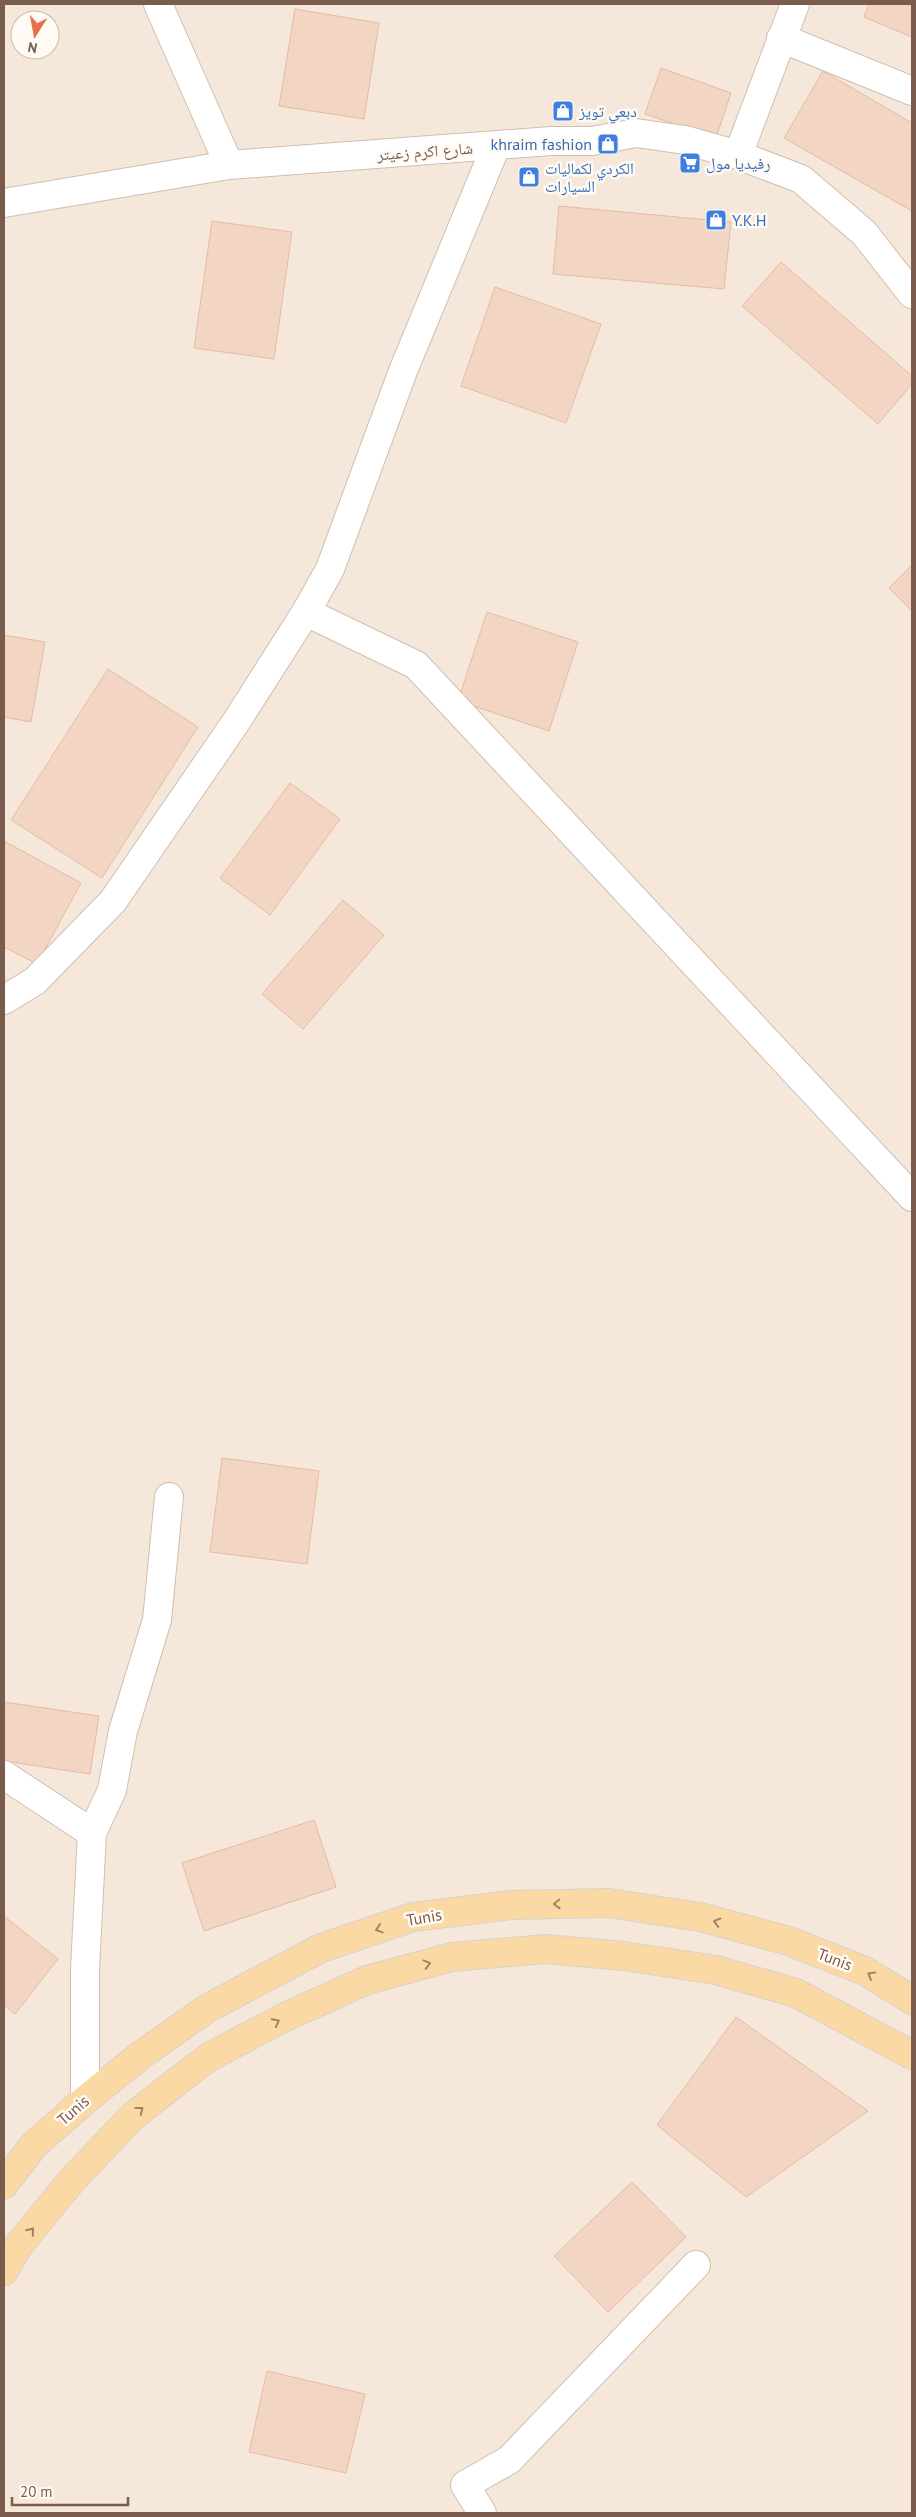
<svg xmlns="http://www.w3.org/2000/svg" width="916" height="2517" viewBox="0 0 916 2517" font-family="'PT Sans','Noto Naskh Arabic',sans-serif">
<style>
.residential{fill:#f5e8da;fill-rule:evenodd}
.building{fill:#f3d5c3;stroke:#e6bba3}
.lines{fill:none;stroke-linecap:round;stroke-linejoin:round}
.minor-casing{stroke:#d1beb0;stroke-width:30}
.major-casing{stroke:#dad1cd;stroke-width:30}
.minor{stroke:#fff;stroke-width:28}
.major{stroke:#fbd9a5;stroke-width:28}
.oneway{stroke:#a18267}
.labels{text-anchor:middle;dominant-baseline:central;stroke-width:5;stroke-linejoin:round;paint-order:stroke}
.shop-label{font-size:16px;fill:#366cbe;stroke:#fffaf3;text-anchor:start}
.street-label{font-size:16px;fill:#7a5c4d;stroke:#fffaf3}
</style>
<rect width="100%" height="100%" fill="#fdf6ec"/>
<path class="residential" d="M 4,4 L 912,4 L 912,2513 L 4,2513 ZM 20,20 L 50,20 L 50,50 L 20,50 Z"/>
<path class="building" d="M 869,4 L 912,4 L 912,37 L 864,17 Z
M 295,9 L 379,23 L 364,119 L 279,106 Z
M 661,68 L 731,93 L 716,138 L 645,114 Z
M 823,71 L 912,123 L 912,211 L 784,138 Z
M 559,206 L 731,222 L 724,289 L 553,274 Z
M 212,221 L 292,232 L 274,359 L 194,348 Z
M 781,262 L 912,376 L 912,384 L 878,424 L 742,306 Z
M 495,287 L 601,324 L 566,423 L 461,386 Z
M 912,565 L 912,611 L 889,588 Z
M 487,612 L 578,642 L 549,731 L 458,701 Z
M 4,635 L 45,642 L 31,722 L 4,717 Z
M 108,669 L 198,727 L 102,878 L 11,820 Z
M 290,783 L 340,819 L 270,915 L 220,878 Z
M 4,841 L 81,883 L 37,964 L 4,947 Z
M 343,900 L 384,935 L 303,1029 L 262,994 Z
M 222,1458 L 319,1471 L 307,1564 L 210,1552 Z
M 4,1702 L 99,1716 L 90,1774 L 4,1761 Z
M 314,1820 L 336,1887 L 204,1931 L 182,1863 Z
M 4,1916 L 58,1959 L 15,2014 L 4,2005 Z
M 736,2017 L 868,2111 L 746,2197 L 657,2125 Z
M 632,2182 L 686,2237 L 608,2312 L 554,2256 Z
M 267,2371 L 365,2394 L 346,2473 L 249,2452 Z"/>
<g class="lines">
<g class="minor-casing">
<path id="minor" d="M 158,4 L 229,165
M 781,38 L 912,91
M 738,155 L 795,4
M 4,203 L 229,165 L 551,141 L 592,141 L 636,133 L 685,140 L 738,155 L 801,179 L 864,233 L 912,294
M 306,612 L 416,665 L 912,1197
M 4,1000 L 35,981 L 113,901 L 236,722 L 306,612 L 330,569 L 403,371 L 496,146
M 4,1775 L 92,1833
M 85,2100 L 85,1969 L 92,1833 L 112,1790 L 123,1731 L 157,1620 L 169,1497
M 482,2513 L 465,2485 L 509,2460 L 696,2265"/>
</g>
<g class="major-casing">
<path id="major" d="M 4,2184 L 34,2145 L 85,2100 L 141,2055 L 208,2008 L 321,1948 L 413,1917 L 511,1905 L 608,1903 L 700,1917 L 789,1941 L 865,1971 L 912,2000
M 4,2271 L 18,2246 L 73,2179 L 134,2115 L 209,2057 L 287,2016 L 367,1980 L 452,1957 L 546,1949 L 624,1956 L 716,1970 L 796,1993 L 912,2055"/>
</g>
<use href="#minor" class="minor"/>
<use href="#major" class="major"/>
</g>
<defs><path id="oneway-chevron" d="M-2-3.5L2.5 0L-2 3.5" fill="none" stroke-width="1.6" stroke-linecap="round" stroke-linejoin="round" transform="scale(1.25)"/></defs>
<g class="oneway">
<use href="#oneway-chevron" transform="translate(557 1904) rotate(179)"/>
<use href="#oneway-chevron" transform="translate(717 1922) rotate(-165)"/>
<use href="#oneway-chevron" transform="translate(379 1929) rotate(162)"/>
<use href="#oneway-chevron" transform="translate(427 1964) rotate(-15)"/>
<use href="#oneway-chevron" transform="translate(871 1975) rotate(-150)"/>
<use href="#oneway-chevron" transform="translate(276 2022) rotate(-28)"/>
<use href="#oneway-chevron" transform="translate(140 2110) rotate(-38)"/>
<use href="#oneway-chevron" transform="translate(31 2231) rotate(-51)"/>
</g>
<defs>
<g id="shop-square" transform="scale(1.125)"><rect x="-9" y="-9" width="18" height="18" rx="4" fill="#3f7fe0" stroke="#fffaf3"/><path d="M-5-2.5h2.3a2.7 3.5 0 0 1 5.4 0H5L5.5 6h-11ZM-1.5-2.5h3a1.5 2.3 0 0 0-3 0Z" fill="#fff"/></g>
<g id="supermarket-square" transform="scale(1.125)"><rect x="-9" y="-9" width="18" height="18" rx="4" fill="#3f7fe0" stroke="#fffaf3"/><path d="M-6-5.5h2.5l.6 2H6L4.5 2H-2.5L-4.4-4H-6ZM-1.5 3.2a1.3 1.3 0 1 0 .1 0ZM3 3.2a1.3 1.3 0 1 0 .1 0Z" fill="#fff"/></g>
</defs>
<g fill-rule="evenodd">
<use href="#shop-square" x="563" y="111"/>
<use href="#shop-square" x="608" y="144"/>
<use href="#supermarket-square" x="690" y="163"/>
<use href="#shop-square" x="529" y="177"/>
<use href="#shop-square" x="716" y="220"/>
</g>
<g class="labels">
<g class="shop-label">
<text x="579" y="111">دبعي تويز</text>
<text x="592" y="144" text-anchor="end">khraim fashion</text>
<text x="706" y="163">رفيديا مول</text>
<text x="545" y="168">الكردي لكماليات<tspan x="545" dy="18">السيارات</tspan></text>
<text x="732" y="220">Y.K.H</text>
</g>
<g class="street-label">
<text transform="translate(425 151) rotate(-4)">شارع اكرم زعيتر</text>
<text transform="translate(424 1917) rotate(-10)">Tunis</text>
<text transform="translate(835 1959) rotate(21)">Tunis</text>
<text transform="translate(73 2110) rotate(-41)">Tunis</text>
</g>
</g>
<rect width="916" height="2517" fill="none" stroke="#7a5c4d" stroke-width="10"/>
<g transform="translate(35 35) rotate(191)"><circle r="24" fill="#fffaf3" stroke="#cabbb1"/>
<path d="M0-4L9 19L0 12L-9 19Z" fill="#e76f51"/>
<text y="-8" font-size="14" font-weight="bold" text-anchor="middle" fill="#7a5c4d">N</text>
</g>
<path d="M12 2497v8h116v-8" fill="none" stroke="#7a5c4d" stroke-width="2.5"/>
<text x="20" y="2497" font-size="15" fill="#7a5c4d" stroke="#fffaf3" stroke-width="4" paint-order="stroke">20 m</text>
</svg>
